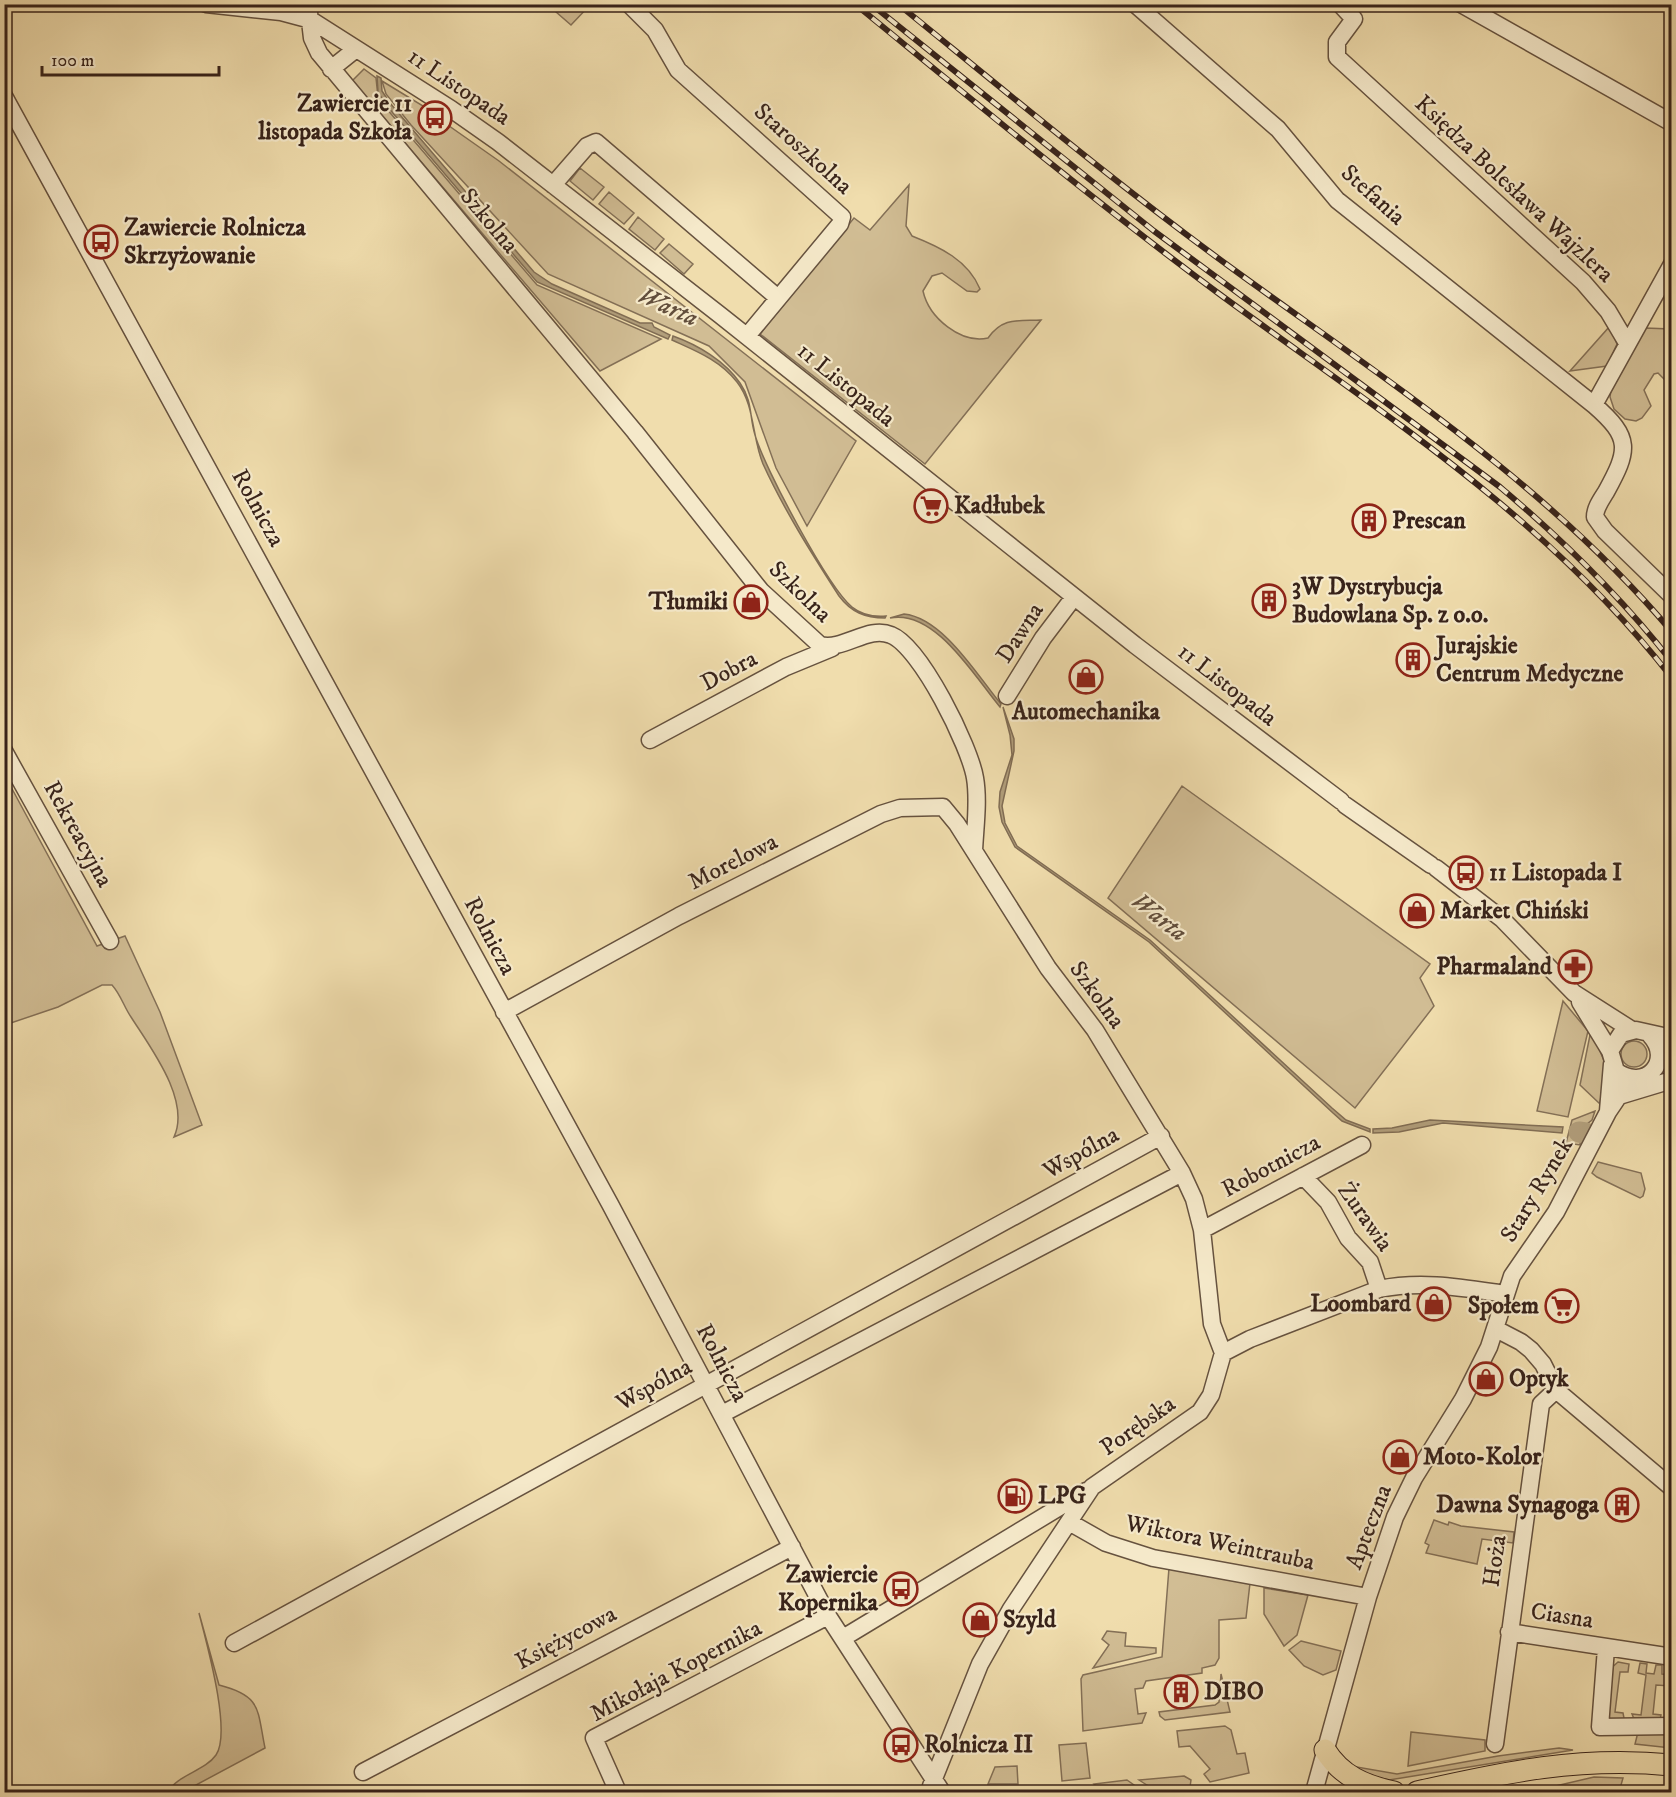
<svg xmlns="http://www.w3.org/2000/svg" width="1676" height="1797" viewBox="0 0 1676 1797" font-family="'IM FELL DW Pica',serif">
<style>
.green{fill:#d1bd94;stroke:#847057;stroke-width:1.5}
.water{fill:#b19e7b;stroke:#816d54;stroke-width:1.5}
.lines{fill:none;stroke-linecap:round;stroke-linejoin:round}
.river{stroke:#b19e7b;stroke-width:21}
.minor-casing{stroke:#66523f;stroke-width:19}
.major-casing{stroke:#38231a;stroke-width:23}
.minor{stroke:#f5e9ca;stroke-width:16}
.major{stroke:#f0ddad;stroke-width:21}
.rail-casing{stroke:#38231a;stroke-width:6}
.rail{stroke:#f5e9ca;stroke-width:4;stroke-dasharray:11;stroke-linecap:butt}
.labels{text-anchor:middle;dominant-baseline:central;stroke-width:4.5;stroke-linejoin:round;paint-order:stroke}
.street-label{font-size:24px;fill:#38231a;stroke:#f5e9ca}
.poi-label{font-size:24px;font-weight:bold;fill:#38231a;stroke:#f5e9ca;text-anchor:start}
.water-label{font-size:26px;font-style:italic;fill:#624e3c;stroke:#f5e9ca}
</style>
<rect width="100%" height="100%" fill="#f0ddad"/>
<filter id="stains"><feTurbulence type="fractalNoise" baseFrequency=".00333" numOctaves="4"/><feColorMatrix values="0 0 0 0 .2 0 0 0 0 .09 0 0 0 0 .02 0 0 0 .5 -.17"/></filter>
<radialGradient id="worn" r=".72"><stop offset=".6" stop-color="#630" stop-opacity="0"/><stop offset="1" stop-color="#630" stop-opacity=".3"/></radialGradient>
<path class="green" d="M 548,5 L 590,5 L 571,25 Z
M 364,69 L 376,78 L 378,97 L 386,108 L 537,285 L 661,339 L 600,371 L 352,81 Z
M 382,81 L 428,109 L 425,115 L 439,125 L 442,121 L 499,161 L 856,441 L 807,526 L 776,468 L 745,382 L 709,346 L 548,274 L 411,125 L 386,94 Z
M 580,168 L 604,187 L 593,200 L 570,181 Z
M 909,185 L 906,226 L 912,236 C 940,247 968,260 980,289 L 977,292 L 967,291 L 942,273 L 932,276 L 923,291 C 929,318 961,344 988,338 C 1003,317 1018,321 1041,320 L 925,464 L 760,334 L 854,218 L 870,230 Z
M 609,192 L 634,213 L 624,224 L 599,204 Z
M 638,217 L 664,239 L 655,250 L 629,229 Z
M 669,244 L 693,264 L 684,274 L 660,253 Z
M 1610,326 L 1617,344 L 1607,366 L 1570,371 Z
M 1645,328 L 1671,329 L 1671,378 L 1668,383 L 1658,373 L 1654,374 L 1644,390 L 1651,406 L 1642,418 L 1636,421 L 1625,419 L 1614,409 L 1610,397 L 1611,390 Z
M 4,774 L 97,946 L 125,936 L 160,1012 L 202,1125 L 174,1137 C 191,1100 150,1047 131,1017 C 124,1007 121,995 112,985 L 102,985 L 58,1007 L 5,1025 Z
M 1182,786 L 1430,964 L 1420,978 L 1434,1006 L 1355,1108 L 1108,898 Z
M 1563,1001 L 1588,1031 L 1568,1117 L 1537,1111 Z
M 1591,1030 L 1605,1063 L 1600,1104 L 1580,1085 Z
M1621 1054a13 13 0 1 1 26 0a13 13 0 1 1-26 0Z
M 1595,1111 L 1592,1120 L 1582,1128 L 1580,1145 L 1566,1143 L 1572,1120 Z
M 1598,1162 L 1641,1173 L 1645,1189 L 1643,1196 L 1640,1198 L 1597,1177 L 1592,1173 Z
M 1434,1520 L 1448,1525 L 1449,1522 L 1461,1526 L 1514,1532 L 1513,1543 L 1482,1539 L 1477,1564 L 1426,1553 L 1429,1545 L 1425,1543 Z
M 1169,1568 L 1250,1583 L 1246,1618 L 1219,1620 L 1219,1658 L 1215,1665 L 1202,1668 L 1202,1673 L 1146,1681 L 1143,1688 L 1135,1689 L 1138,1714 L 1146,1713 L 1142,1723 L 1083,1731 L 1081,1679 L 1083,1675 L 1162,1657 Z
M 1264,1588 L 1308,1595 L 1297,1635 L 1284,1646 L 1264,1614 Z
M 199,1613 L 219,1685 C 262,1696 257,1709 265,1748 L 183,1792 L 168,1792 C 177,1775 205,1771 216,1755 C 232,1732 206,1641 199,1613 Z
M 1107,1631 L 1126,1633 L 1125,1646 L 1156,1648 L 1156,1653 L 1093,1668 L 1109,1645 L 1102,1639 Z
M 1301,1641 L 1341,1651 L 1336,1670 L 1323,1675 L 1304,1666 L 1289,1650 Z
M 1618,1662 L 1629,1664 L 1628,1672 L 1620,1672 L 1615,1712 L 1623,1713 L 1624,1718 L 1623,1722 L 1608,1724 L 1609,1670 Z
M 1640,1663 L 1647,1664 L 1646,1673 L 1654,1674 L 1656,1665 L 1662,1665 L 1662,1674 L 1670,1675 L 1671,1667 L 1671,1686 L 1656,1685 L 1653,1714 L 1661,1715 L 1660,1720 L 1634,1719 L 1632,1714 L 1641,1715 L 1646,1675 L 1638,1673 Z
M 1221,1674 L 1230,1712 L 1165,1720 L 1160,1716 L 1159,1712 L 1215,1705 L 1219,1702 Z
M 1225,1726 L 1231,1730 L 1237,1754 L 1245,1753 L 1249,1773 L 1210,1782 L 1204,1774 L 1210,1769 L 1190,1746 L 1179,1747 L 1177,1731 Z
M 1411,1732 L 1485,1740 L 1485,1751 L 1408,1766 Z
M 1638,1732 L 1671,1733 L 1671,1748 L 1635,1744 Z
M 1086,1743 L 1090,1778 L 1062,1781 L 1059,1745 Z
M 1559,1748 L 1573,1750 L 1389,1780 L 1354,1772 L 1357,1767 L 1397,1774 L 1498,1756 Z
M 1017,1766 L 1018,1784 L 988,1784 L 995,1767 Z
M 1184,1776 L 1191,1780 L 1190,1787 C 1165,1793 1161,1795 1139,1780 Z
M 1594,1777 L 1623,1778 L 1619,1792 L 1530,1792 Z
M 1127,1780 L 1144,1792 L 1102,1792 L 1094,1784 Z"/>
<path class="water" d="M 377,76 L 381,78 L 382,91 L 390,103 L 534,272 L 552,284 L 640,323 L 652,323 L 654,327 L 670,335 L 668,339 L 537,282 L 386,105 L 378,92 Z
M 673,336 C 698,345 725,361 740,383 C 753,402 749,415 755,435 C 764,467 828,587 852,607 C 862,615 874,617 886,616 L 885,618 C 865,618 851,612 839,596 C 812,554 784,510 763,464 C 752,438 755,405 737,382 C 720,360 696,351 672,340 Z
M 904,614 C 943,618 977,675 1001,704 L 1000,707 C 974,676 935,609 890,618 Z
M 1003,707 L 1014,739 L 1014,751 L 1002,806 L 1005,823 L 1017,846 L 1150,940 L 1332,1108 L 1346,1120 L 1370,1129 L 1370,1132 L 1342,1121 L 1333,1113 L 1149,942 L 1015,847 L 1002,822 L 999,807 L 1000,792 L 1012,755 L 1010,735 Z
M 1430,1120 L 1563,1127 L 1562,1133 L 1443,1123 L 1399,1132 L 1373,1133 L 1373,1129 L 1392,1128 Z"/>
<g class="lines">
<path class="river" d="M 1579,1132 L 1586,1133"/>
<g class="minor-casing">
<path id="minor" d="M 206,4 L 281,12 L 311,20 L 451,109 L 498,142 L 720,315 L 1135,645 L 1341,801
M 308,4 L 312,38 L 319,53 L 635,432 L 761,591 L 820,645 C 844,651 868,625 891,635 C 921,647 970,747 975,778 C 979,801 975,828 974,851
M 629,4 L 655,30 L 678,70 L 842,217 L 840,224 L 747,336
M 1135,4 L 1278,129 L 1337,200 L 1594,405
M 1340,4 L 1354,19 L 1337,42 L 1337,57 L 1583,282 L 1608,311 L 1627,343
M 1461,4 L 1672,123
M 331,69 L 356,49
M 4,96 L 610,1204 L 828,1616 L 942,1792
M 553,185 L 587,146 L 596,142 L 778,298
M 1672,264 L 1594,405 C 1632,438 1629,450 1606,492 C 1601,500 1595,508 1595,517 L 1605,531 L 1672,596
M 1007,696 L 1043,638 L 1074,597
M 650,740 L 786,667 L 832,648
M 4,751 L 110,941
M 1345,805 L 1431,865
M 1436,868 L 1502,919 L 1574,993 L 1632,1030
M 1580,1002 L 1610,1051
M 504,1012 L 679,916 L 881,814 L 900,808 L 943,807 L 957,824 L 1048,968 L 1095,1030 L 1182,1173 L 1194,1199 L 1202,1230 L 1212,1324 L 1223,1353
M 1650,1035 C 1674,1061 1645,1092 1616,1071 L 1610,1051 L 1621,1034 L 1636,1030 L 1672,1038
M 1619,1096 L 1672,1080
M 1608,1111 L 1612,1064
M 1303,1176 L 1328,1202 L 1348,1238 L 1370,1262 L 1379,1289
M 1202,1230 L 1362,1145
M 1496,1329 L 1521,1342 L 1531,1350 L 1543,1364 L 1556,1390 L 1672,1488
M 722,1414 L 1182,1173
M 1069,1522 L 1106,1543 L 1153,1558 L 1368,1597
M 1509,1632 L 1672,1657
M 843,1638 L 1086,1491
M 234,1643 L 1161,1136
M 1606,1648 L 1600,1727 L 1672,1726
M 1495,1744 L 1541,1404 L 1556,1390
M 363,1772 L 792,1547
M 931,1786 L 980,1664 L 1011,1609 L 1092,1487 L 1200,1412 L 1211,1395 L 1223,1353 L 1250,1339 L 1379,1289 C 1422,1280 1464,1288 1506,1294
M 618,1792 L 594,1738 L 828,1616
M 1314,1792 L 1368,1597 L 1395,1517 L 1414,1478 L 1463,1399 L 1489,1347 L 1512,1276 L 1556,1212 L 1608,1112 L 1631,1078"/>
</g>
<g class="major-casing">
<path id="major" d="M 1325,1750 C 1341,1776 1365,1786 1394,1792
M 1417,1792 C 1506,1772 1579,1756 1672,1765"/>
</g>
<use href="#minor" class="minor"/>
<use href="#major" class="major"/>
<g class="rail-casing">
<path id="rail" d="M 855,4 C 975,102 1094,201 1218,293 C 1381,413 1546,516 1672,678
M 871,4 L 1154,231 L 1500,487 C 1563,540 1621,597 1672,662
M 898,4 C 1010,95 1120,187 1237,272 C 1390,383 1549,486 1672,632"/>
</g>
<use href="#rail" class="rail"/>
</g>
<defs>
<g id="bus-ring" transform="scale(1.725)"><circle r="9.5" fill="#f5e9ca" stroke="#8f2418" stroke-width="1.5"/><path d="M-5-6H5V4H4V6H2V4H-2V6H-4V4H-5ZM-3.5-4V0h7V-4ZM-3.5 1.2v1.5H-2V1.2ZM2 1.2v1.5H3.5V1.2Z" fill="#8f2418"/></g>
<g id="supermarket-ring" transform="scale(1.725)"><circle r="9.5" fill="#f5e9ca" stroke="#8f2418" stroke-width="1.5"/><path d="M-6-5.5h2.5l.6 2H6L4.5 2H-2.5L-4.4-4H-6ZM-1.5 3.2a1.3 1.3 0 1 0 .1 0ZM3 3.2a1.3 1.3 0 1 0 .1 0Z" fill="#8f2418"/></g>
<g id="building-ring" transform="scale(1.725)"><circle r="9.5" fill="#f5e9ca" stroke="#8f2418" stroke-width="1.5"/><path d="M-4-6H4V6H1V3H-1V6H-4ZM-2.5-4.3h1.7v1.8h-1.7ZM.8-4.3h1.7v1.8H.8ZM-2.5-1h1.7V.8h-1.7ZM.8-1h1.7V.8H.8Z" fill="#8f2418"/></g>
<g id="shop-ring" transform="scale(1.725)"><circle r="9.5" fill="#f5e9ca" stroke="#8f2418" stroke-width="1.5"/><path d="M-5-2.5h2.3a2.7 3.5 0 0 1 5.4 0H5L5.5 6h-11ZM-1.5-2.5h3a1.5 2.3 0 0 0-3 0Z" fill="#8f2418"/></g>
<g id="pharmacy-ring" transform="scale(1.725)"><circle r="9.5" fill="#f5e9ca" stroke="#8f2418" stroke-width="1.5"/><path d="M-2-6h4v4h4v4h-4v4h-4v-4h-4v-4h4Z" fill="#8f2418"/></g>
<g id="fuel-ring" transform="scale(1.725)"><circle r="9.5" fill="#f5e9ca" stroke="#8f2418" stroke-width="1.5"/><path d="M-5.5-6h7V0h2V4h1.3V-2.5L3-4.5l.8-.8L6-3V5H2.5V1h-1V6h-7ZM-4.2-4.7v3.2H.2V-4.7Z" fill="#8f2418"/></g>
</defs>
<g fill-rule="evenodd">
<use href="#bus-ring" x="435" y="118"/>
<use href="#bus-ring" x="101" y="242"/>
<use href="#supermarket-ring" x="931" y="506"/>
<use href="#building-ring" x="1369" y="521"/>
<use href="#building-ring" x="1269" y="601"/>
<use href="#shop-ring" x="751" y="602"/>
<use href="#building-ring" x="1413" y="660"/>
<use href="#shop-ring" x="1086" y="677"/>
<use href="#bus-ring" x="1466" y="873"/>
<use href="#shop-ring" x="1417" y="911"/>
<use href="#pharmacy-ring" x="1575" y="967"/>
<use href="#shop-ring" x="1434" y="1304"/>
<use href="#supermarket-ring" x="1562" y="1306"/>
<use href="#shop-ring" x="1486" y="1379"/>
<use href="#shop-ring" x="1400" y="1457"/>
<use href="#fuel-ring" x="1015" y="1496"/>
<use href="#building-ring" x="1622" y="1505"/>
<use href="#bus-ring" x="901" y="1589"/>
<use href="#shop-ring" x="980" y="1620"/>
<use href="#building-ring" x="1181" y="1692"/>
<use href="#bus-ring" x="901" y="1745"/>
</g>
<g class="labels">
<g class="street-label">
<text transform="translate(459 87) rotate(34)">11 Listopada</text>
<text transform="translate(803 149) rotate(42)">Staroszkolna</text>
<text transform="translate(1514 189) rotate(43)">Księdza Bolesława Wajzlera</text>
<text transform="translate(1373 195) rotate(42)">Stefania</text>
<text transform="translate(489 221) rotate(50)">Szkolna</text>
<text transform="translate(846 385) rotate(39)">11 Listopada</text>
<text transform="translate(258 508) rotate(61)">Rolnicza</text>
<text transform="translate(800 592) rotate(44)">Szkolna</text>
<text transform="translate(1020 633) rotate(-57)">Dawna</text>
<text transform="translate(729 671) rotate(-28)">Dobra</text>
<text transform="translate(1227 685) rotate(38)">11 Listopada</text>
<text transform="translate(78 834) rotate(61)">Rekreacyjna</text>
<text transform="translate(733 862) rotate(-27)">Morelowa</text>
<text transform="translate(490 936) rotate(62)">Rolnicza</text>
<text transform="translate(1097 995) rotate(54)">Szkolna</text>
<text transform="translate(1081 1153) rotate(-29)">Wspólna</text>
<text transform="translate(1271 1166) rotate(-28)">Robotnicza</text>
<text transform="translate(1537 1190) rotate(-59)">Stary Rynek</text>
<text transform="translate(1365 1217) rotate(55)">Żurawia</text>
<text transform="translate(722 1363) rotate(62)">Rolnicza</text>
<text transform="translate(654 1385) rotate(-29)">Wspólna</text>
<text transform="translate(1138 1426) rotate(-35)">Porębska</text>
<text transform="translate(1369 1527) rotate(-69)">Apteczna</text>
<text transform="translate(1220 1543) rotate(12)">Wiktora Weintrauba</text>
<text transform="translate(1495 1561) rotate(-82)">Hoża</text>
<text transform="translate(1562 1616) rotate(9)">Ciasna</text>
<text transform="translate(566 1638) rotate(-28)">Księżycowa</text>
<text transform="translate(676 1671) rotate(-28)">Mikołaja Kopernika</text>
</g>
<g class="poi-label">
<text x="412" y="104" text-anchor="end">Zawiercie 11<tspan x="412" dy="28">listopada Szkoła</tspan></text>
<text x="124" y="228">Zawiercie Rolnicza<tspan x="124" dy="28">Skrzyżowanie</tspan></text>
<text x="954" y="506">Kadłubek</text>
<text x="1392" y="521">Prescan</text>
<text x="1292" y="587">3W Dystrybucja<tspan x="1292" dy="28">Budowlana Sp. z o.o.</tspan></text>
<text x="728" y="602" text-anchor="end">Tłumiki</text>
<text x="1436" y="646">Jurajskie<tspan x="1436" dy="28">Centrum Medyczne</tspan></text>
<text x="1086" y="712" text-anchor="middle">Automechanika</text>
<text x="1489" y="873">11 Listopada I</text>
<text x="1440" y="911">Market Chiński</text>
<text x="1552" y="967" text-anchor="end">Pharmaland</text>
<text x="1411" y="1304" text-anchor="end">Loombard</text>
<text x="1539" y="1306" text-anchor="end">Społem</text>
<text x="1509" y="1379">Optyk</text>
<text x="1423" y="1457">Moto-Kolor</text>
<text x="1038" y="1496">LPG</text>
<text x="1599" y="1505" text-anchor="end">Dawna Synagoga</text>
<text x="878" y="1575" text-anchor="end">Zawiercie<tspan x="878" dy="28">Kopernika</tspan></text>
<text x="1003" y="1620">Szyld</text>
<text x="1204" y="1692">DIBO</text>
<text x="924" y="1745">Rolnicza II</text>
</g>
<g class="water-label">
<text transform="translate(668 307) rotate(24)">Warta</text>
<text transform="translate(1159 917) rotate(38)">Warta</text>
</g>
</g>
<rect width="1676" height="1797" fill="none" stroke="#f0ddad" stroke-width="24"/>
<rect x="6" y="6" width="1664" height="1785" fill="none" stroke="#38231a" stroke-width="3"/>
<rect x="12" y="12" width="1652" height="1773" fill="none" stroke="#38231a" stroke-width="1.5"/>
<path d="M42 66v9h177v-9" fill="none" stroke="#38231a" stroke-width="3"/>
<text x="51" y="66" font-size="18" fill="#38231a" stroke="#f5e9ca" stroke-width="4.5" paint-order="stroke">100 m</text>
<rect width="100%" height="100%" filter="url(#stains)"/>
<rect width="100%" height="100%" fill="url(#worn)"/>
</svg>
